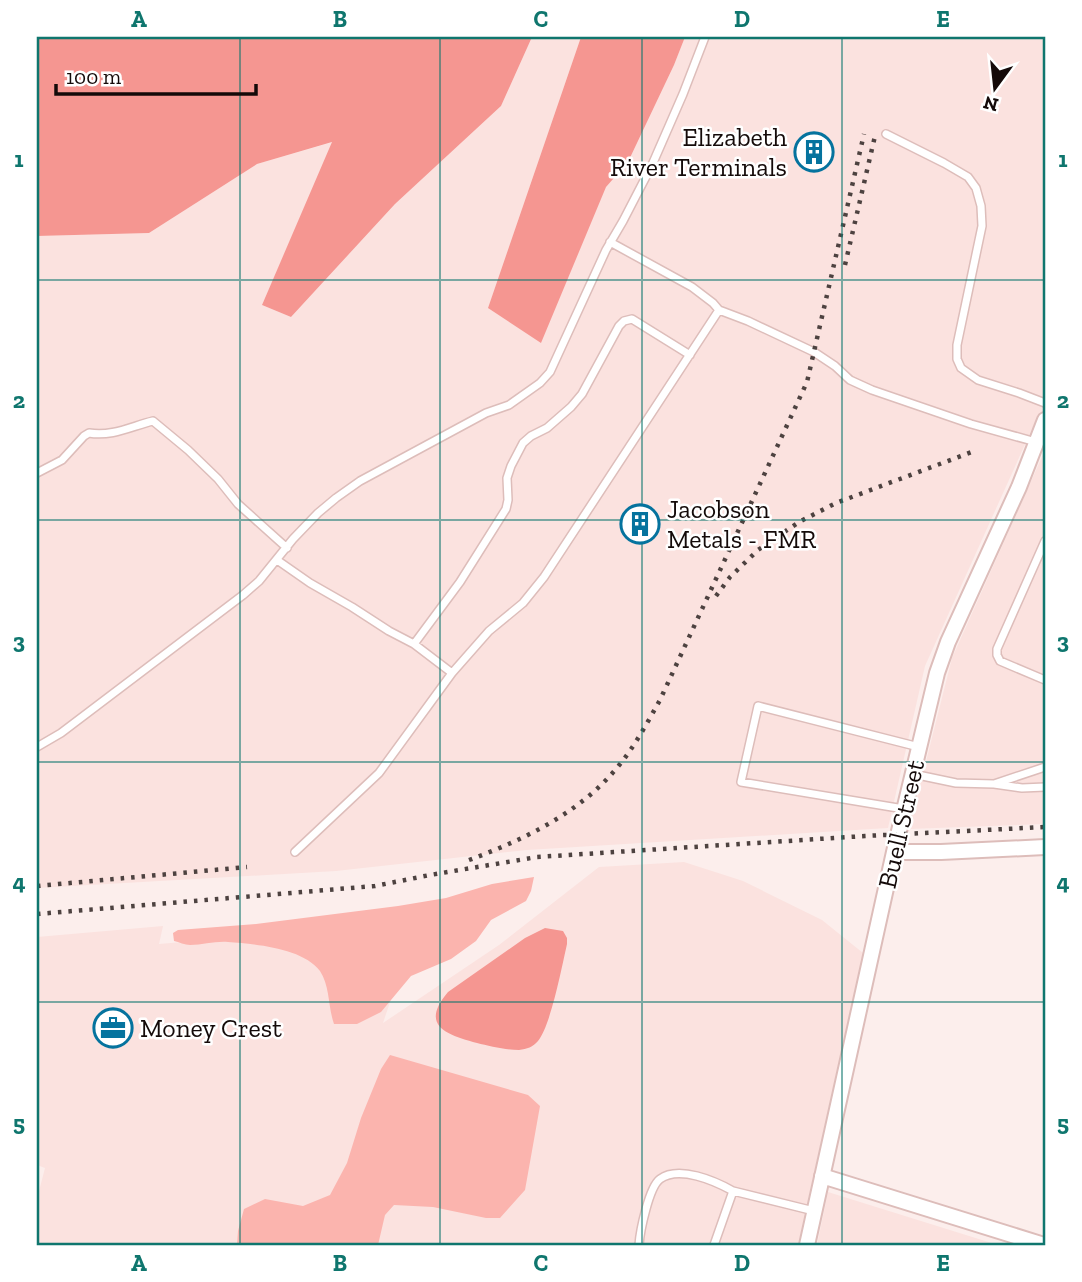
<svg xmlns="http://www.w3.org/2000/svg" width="1082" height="1282" viewBox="0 0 1082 1282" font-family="'Zilla Slab',serif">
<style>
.built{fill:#fbe2df}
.green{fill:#fbb4ae}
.water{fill:#f59691}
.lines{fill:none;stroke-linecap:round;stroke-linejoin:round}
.service-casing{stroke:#ddbdba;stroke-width:10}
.minor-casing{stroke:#ddbdba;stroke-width:18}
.service{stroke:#fff;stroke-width:7}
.minor{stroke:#fff;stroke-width:14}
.rail{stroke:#4d4240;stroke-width:4.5;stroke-dasharray:3.5 7;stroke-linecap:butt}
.grid{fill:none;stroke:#0f766e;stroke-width:2;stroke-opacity:0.55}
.labels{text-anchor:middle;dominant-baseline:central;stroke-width:5;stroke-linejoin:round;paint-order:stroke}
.poi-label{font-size:26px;fill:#140a09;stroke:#fff;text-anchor:start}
.street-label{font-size:26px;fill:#140a09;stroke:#fff}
.neatline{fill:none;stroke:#0f766e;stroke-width:2.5}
.grid-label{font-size:23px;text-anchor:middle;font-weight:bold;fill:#0f766e}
</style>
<rect width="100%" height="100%" fill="#fceeec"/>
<path class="built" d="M 532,37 L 581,37 L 488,308 L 628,162 L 674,65 L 685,37 L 1045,37 L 1045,415 L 1036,420 L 925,666 L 888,828 L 527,850 L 336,871 L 37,888 L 37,236 L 149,233 L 257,164 L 333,142 L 262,305 L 291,317 L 395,204 L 501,106 Z
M 1045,450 L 1045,824 L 909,829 L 952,658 Z
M 684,862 L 743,881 L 822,920 L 863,953 L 798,1245 L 37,1245 L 37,1199 L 45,1168 L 37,1165 L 37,937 L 163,926 L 159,944 L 322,930 L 411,940 L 383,1023 L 499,945 L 599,867 Z
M 828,1192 L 998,1245 L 817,1245 Z"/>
<path class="green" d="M 534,877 L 531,891 L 526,901 L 491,920 L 476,941 L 451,959 L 411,976 L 381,1012 L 357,1024 L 334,1024 C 328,1007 330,986 320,971 C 303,948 255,944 228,942 C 215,941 203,945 190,945 C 185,945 179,942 174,941 L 173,933 L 178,930 L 256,924 L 398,906 L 446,898 L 492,884 Z
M 390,1055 L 528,1095 L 540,1106 L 525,1190 L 500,1218 L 486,1218 L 433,1207 L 394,1205 L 385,1215 L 378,1245 L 237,1245 L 238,1231 L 244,1209 L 265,1199 L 303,1206 L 330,1195 L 347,1163 L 361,1118 L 381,1069 Z"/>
<path class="water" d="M 37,37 L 532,37 L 501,106 L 395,204 L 291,317 L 262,305 L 332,142 L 257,164 L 149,233 L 37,236 Z
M 581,37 L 685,37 L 674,65 L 628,162 L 606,187 L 541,343 L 488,308 Z
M 545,928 L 563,931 L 567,938 L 567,944 C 562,966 551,1025 538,1041 C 533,1047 527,1049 519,1050 C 506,1050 489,1046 477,1043 C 447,1035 419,1026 448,992 L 525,938 Z"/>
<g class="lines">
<g class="service-casing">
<path id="service" d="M 886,134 L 944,163 L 968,177 L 976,188 L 981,206 L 982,226 L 957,345 L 957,359 L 961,368 L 978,380 L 1019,393 L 1045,403
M 719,310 L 748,321 L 814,352 L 835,366 L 850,380 L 872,390 L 971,424 L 1036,442
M 37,473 L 62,460 L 84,436 L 89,433 C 112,437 132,426 153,421 L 188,450 L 218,479 L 238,504 L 287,548
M 1045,541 L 997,649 L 997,655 L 1000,661 L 1045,680
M 277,560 L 310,583 L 352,607 L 389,631 L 414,644 L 452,673 L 379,773 L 295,852
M 414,644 L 460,582 L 506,509 L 508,500 L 507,478 L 511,466 L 523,443 L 531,436 L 547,428 L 571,407 L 582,394 L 619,326 L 624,321 L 632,319 L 690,355
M 452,673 L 489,631 L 523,603 L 544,577 L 719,310 L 713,303 L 692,287 L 610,242
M 37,747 L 61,733 L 243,595 L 259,581 L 293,539 L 318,513 L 336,498 L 360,481 L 486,413 L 509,405 L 540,383 L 550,372 L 606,250 L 623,221 L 652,165 L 683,94 L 705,37
M 913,774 L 956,783 L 994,784 L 1022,788 L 1045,787
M 994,784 L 1045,767
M 904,809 L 741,782 L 758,706 L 919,747
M 639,1245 C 640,1231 649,1187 660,1179 C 679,1165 715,1181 733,1191
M 714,1245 L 733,1191 L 814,1211"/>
</g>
<g class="minor-casing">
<path id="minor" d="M 894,852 L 941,852 L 1045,847
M 822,1176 L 1044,1245
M 807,1245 L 894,852 L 937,673 L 948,642 L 1019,487 L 1045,420"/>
</g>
<use href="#service" class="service"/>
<use href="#minor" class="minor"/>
<path class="rail" d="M 845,265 L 875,136
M 716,596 L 730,577 L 758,550 L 799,522 L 836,503 L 977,450
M 469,860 C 523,840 578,814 616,769 C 634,748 647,723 660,700 L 807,382 L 864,134
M 37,886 L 247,867
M 37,914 L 375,886 L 430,875 L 537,857 L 865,836 L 1045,827"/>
</g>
<path class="grid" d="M 240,37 L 240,1245M 440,37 L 440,1245M 642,37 L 642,1245M 842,37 L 842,1245M 37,280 L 1045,280M 37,520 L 1045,520M 37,762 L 1045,762M 37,1002 L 1045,1002"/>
<defs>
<g id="building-ring" transform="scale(2.0125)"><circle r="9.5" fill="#fff" stroke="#05739e" stroke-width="1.5"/><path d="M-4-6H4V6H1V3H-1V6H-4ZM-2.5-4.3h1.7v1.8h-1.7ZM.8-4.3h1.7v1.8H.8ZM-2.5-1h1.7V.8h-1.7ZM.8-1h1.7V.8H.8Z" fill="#05739e"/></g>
<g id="office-ring" transform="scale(2.0125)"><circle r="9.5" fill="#fff" stroke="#05739e" stroke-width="1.5"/><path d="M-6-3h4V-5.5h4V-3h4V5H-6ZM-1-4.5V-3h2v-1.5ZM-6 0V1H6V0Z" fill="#05739e"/></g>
</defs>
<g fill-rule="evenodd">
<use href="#building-ring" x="814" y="152"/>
<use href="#building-ring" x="640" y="524"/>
<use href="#office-ring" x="113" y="1028"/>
</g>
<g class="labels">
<g class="poi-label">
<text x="787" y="137" text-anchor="end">Elizabeth<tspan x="787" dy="30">River Terminals</tspan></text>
<text x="667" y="509">Jacobson<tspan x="667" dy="30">Metals - FMR</tspan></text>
<text x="140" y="1028">Money Crest</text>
</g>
<g class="street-label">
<text transform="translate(901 824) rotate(-77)">Buell Street</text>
</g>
</g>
<rect width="1082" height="1282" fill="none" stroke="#ffffff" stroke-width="77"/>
<g transform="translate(995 88) rotate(195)" stroke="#ffffff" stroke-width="5" paint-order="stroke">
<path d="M0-5L12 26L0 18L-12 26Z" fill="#140a09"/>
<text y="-10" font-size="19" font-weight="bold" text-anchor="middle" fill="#140a09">N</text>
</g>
<path d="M56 84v10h200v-10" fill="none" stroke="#140a09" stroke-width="3.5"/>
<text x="66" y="84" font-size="21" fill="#140a09" stroke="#ffffff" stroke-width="5" paint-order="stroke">100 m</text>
<rect x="38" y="38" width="1006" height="1206" class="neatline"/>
<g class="grid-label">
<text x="139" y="27">A</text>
<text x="340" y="27">B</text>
<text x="541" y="27">C</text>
<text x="742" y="27">D</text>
<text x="943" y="27">E</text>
<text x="19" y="167">1</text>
<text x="1063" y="167">1</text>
<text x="19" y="408">2</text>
<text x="1063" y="408">2</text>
<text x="19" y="649">3</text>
<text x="1063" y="649">3</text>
<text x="19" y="890">4</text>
<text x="1063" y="890">4</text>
<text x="19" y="1131">5</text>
<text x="1063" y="1131">5</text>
<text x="139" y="1271">A</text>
<text x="340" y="1271">B</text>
<text x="541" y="1271">C</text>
<text x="742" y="1271">D</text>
<text x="943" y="1271">E</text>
</g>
</svg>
